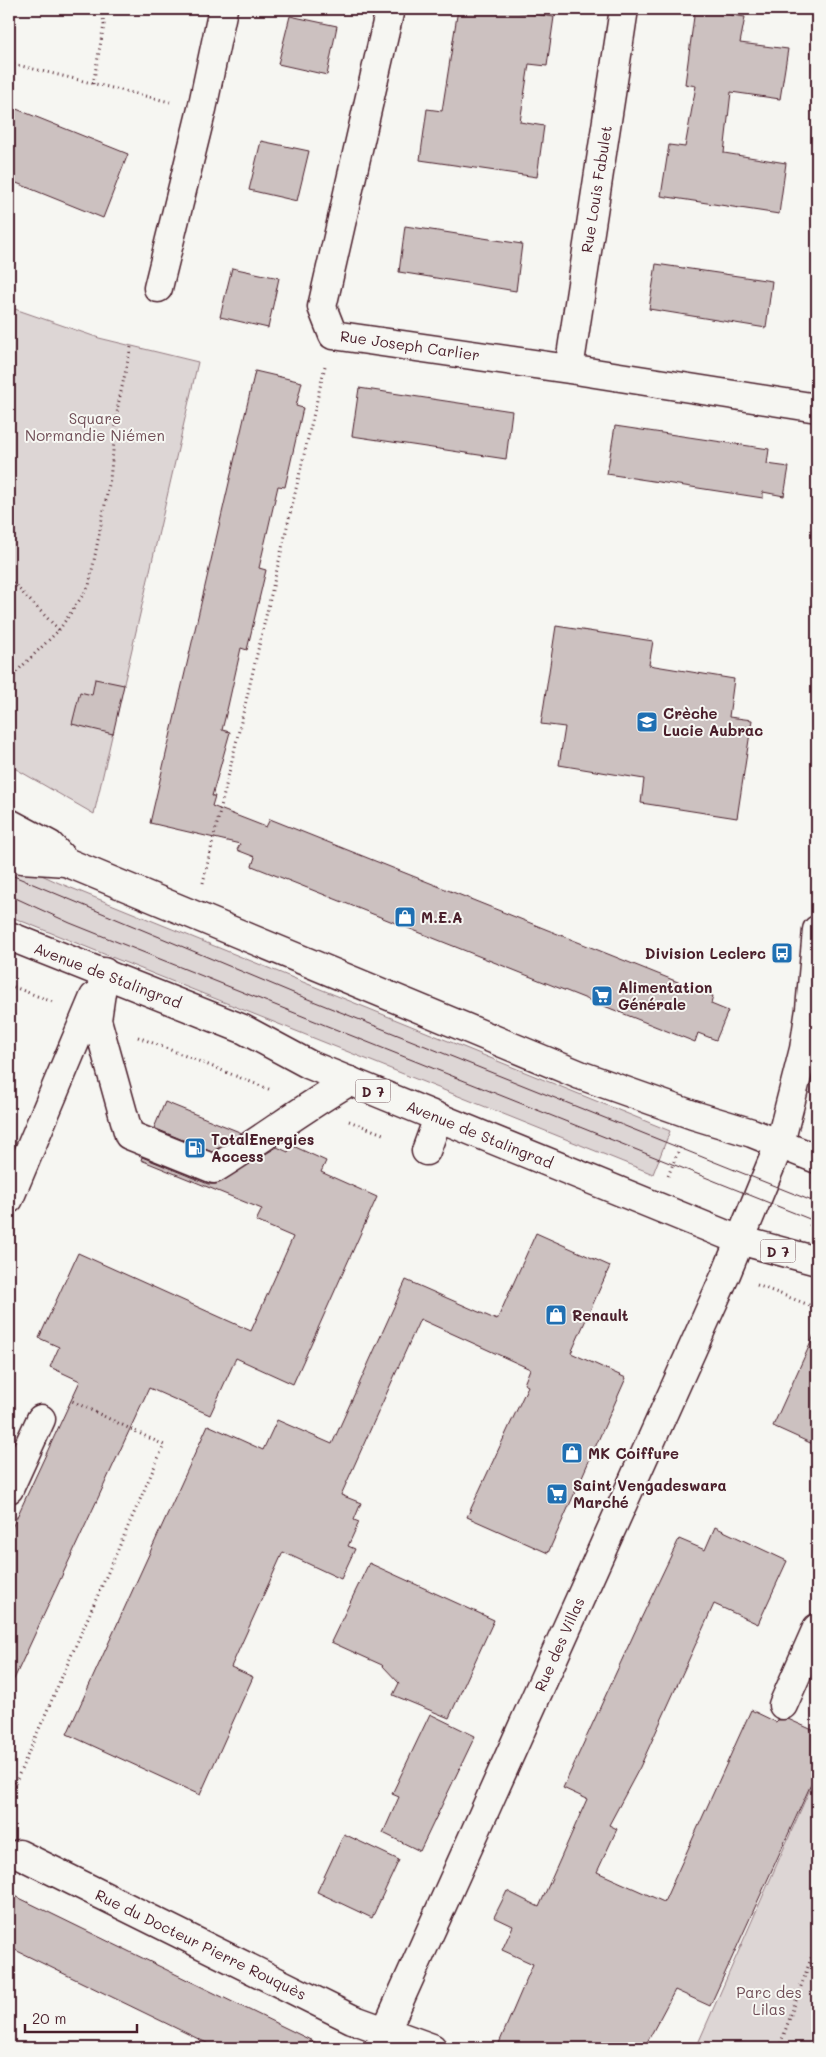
<svg xmlns="http://www.w3.org/2000/svg" width="826" height="2057" viewBox="0 0 826 2057" font-family="Mali,sans-serif">
<style>
.green{fill:#ddd6d5;stroke:#947a80}
.building{fill:#ccc1c0;stroke:#4a1f2b}
.lines{fill:none;stroke-linecap:round;stroke-linejoin:round}
.minor-casing{stroke:#4a1f2b;stroke-width:31}
.major-casing{stroke:#4a1f2b;stroke-width:31}
.path{stroke:#4a1f2b;stroke-width:3;stroke-dasharray:1 4;stroke-linecap:butt}
.minor{stroke:#f6f6f2;stroke-width:28}
.major{stroke:#f6f6f2;stroke-width:28}
.tram{stroke:#4a1f2b;stroke-width:1}
.labels{text-anchor:middle;dominant-baseline:central;stroke-width:4;stroke-linejoin:round;paint-order:stroke}
.shield{fill:#f6f6f2;stroke:#7e6067;stroke-width:1}
.shield-label{font-size:14px;font-weight:bold;fill:#4a1f2b}
.street-label{font-size:15px;fill:#4a1f2b;stroke:#f6f6f2}
.park-label{font-size:15px;fill:#6f4d56;stroke:#f6f6f2}
.poi-label{font-size:15px;font-weight:bold;fill:#4a1f2b;stroke:#f6f6f2;text-anchor:start}
</style>
<rect width="100%" height="100%" fill="#f6f6f2"/>
<filter id="ink" filterUnits="userSpaceOnUse"><feTurbulence type="fractalNoise" baseFrequency=".02" numOctaves="2"/><feDisplacementMap in="SourceGraphic" scale="10" xChannelSelector="R" yChannelSelector="G"/><feConvolveMatrix kernelMatrix="1 2 1 2 8 2 1 2 1" color-interpolation-filters="sRGB"/></filter>
<g filter="url(#ink)">
<path class="green" d="M 9,307 L 99,338 L 198,362 L 94,814 L 9,765 Z
M 9,860 L 59,883 L 670,1131 L 653,1174 L 9,916 Z
M 817,1773 L 817,2048 L 696,2048 Z"/>
<path class="building" d="M 458,9 L 501,9 L 554,17 L 547,66 L 529,64 L 520,122 L 544,126 L 537,177 L 420,160 L 427,109 L 442,111 Z
M 695,9 L 745,17 L 740,43 L 788,49 L 780,99 L 731,92 L 724,153 L 786,163 L 779,214 L 661,196 L 669,145 L 685,147 L 696,86 L 685,84 Z
M 290,16 L 337,26 L 327,75 L 278,64 Z
M 9,106 L 128,154 L 103,218 L 9,180 Z
M 261,141 L 309,151 L 297,201 L 249,190 Z
M 405,226 L 522,244 L 516,291 L 399,272 Z
M 656,264 L 772,281 L 766,328 L 649,309 Z
M 232,268 L 279,278 L 268,328 L 220,317 Z
M 255,371 L 302,382 L 296,406 L 303,408 L 285,487 L 278,486 L 259,568 L 266,570 L 247,650 L 241,648 L 228,706 L 222,730 L 230,732 L 212,796 L 215,796 L 212,806 L 266,827 L 270,819 L 713,996 L 711,1004 L 728,1011 L 716,1040 L 698,1033 L 695,1042 L 662,1029 L 252,866 L 255,857 L 237,850 L 240,844 L 150,823 Z
M 359,388 L 512,411 L 506,459 L 352,436 Z
M 615,426 L 769,449 L 767,464 L 789,467 L 784,496 L 763,492 L 763,498 L 607,474 Z
M 556,626 L 653,641 L 649,665 L 734,679 L 729,717 L 752,720 L 737,818 L 641,803 L 644,779 L 559,765 L 565,727 L 541,724 Z
M 95,679 L 124,685 L 113,734 L 72,724 L 80,692 L 92,695 Z
M 165,1102 L 242,1133 L 212,1152 L 154,1128 Z
M 291,1145 L 326,1161 L 321,1172 L 377,1197 L 293,1384 L 236,1358 L 210,1415 L 149,1388 L 9,1690 L 9,1534 L 80,1381 L 50,1367 L 59,1347 L 39,1338 L 78,1253 L 251,1331 L 293,1237 L 256,1221 L 262,1209 L 141,1160 L 142,1157 L 208,1184 L 216,1184 L 277,1147 L 288,1152 Z
M 536,1233 L 610,1266 L 571,1353 L 626,1378 L 548,1553 L 467,1517 L 528,1386 L 524,1384 L 530,1369 L 420,1319 L 341,1495 L 361,1503 L 354,1520 L 359,1522 L 348,1546 L 355,1549 L 341,1579 L 283,1552 L 231,1667 L 253,1677 L 200,1795 L 67,1734 L 208,1425 L 263,1450 L 277,1420 L 332,1444 L 406,1280 L 497,1320 Z
M 817,1329 L 817,1446 L 773,1426 Z
M 715,1527 L 787,1561 L 758,1624 L 714,1604 L 640,1767 L 609,1825 L 617,1829 L 597,1872 L 664,1902 L 751,1710 L 776,1722 L 778,1720 L 788,1719 L 817,1732 L 817,1771 L 710,2006 L 675,1990 L 644,2048 L 497,2048 L 533,1964 L 502,1950 L 513,1926 L 494,1917 L 507,1891 L 539,1907 L 587,1799 L 563,1788 L 638,1625 L 679,1539 L 705,1550 Z
M 369,1563 L 494,1620 L 449,1718 L 393,1695 L 399,1683 L 382,1665 L 331,1642 Z
M 430,1714 L 475,1736 L 420,1851 L 383,1833 L 399,1797 L 392,1794 Z
M 344,1834 L 399,1860 L 372,1918 L 317,1892 Z
M 9,1893 L 327,2048 L 217,2048 L 9,1947 Z"/>
<g class="lines">
<g class="minor-casing">
<path id="minor" d="M 390,9 L 322,307 L 333,335 L 569,369 L 817,408
M 158,288 L 202,109 L 223,9
M 569,369 L 624,9
M 9,852 L 22,859 L 66,862
M 104,972 L 97,1020 L 129,1135 L 214,1169 C 260,1141 303,1108 350,1081
M 426,1151 L 438,1118
M 9,1199 L 94,997
M 9,1489 L 41,1419
M 783,1705 L 817,1628
M 19,1854 L 352,2019 L 432,2048
M 378,2048 L 726,1274 L 780,1143 L 804,1049 L 810,1009 L 817,930"/>
</g>
<g class="major-casing">
<path id="major" d="M 9,823 L 50,845 L 66,862 L 580,1075 L 693,1115 L 752,1133 L 817,1159
M 9,936 L 243,1029 L 310,1065 L 739,1240 L 817,1261"/>
</g>
<path class="path" d="M 9,63 L 170,102
M 93,84 L 104,25 L 102,9
M 9,579 L 59,630 L 9,679
M 59,630 L 89,586 L 110,479 L 118,405 L 131,347
M 203,883 L 325,366
M 9,985 L 55,1003
M 138,1037 L 271,1090
M 349,1121 L 383,1134
M 668,1176 L 680,1147
M 810,1226 L 817,1207
M 757,1285 L 817,1308
M 9,1797 L 164,1445 L 70,1400
M 779,2048 L 814,1950 L 817,1930"/>
<use href="#minor" class="minor"/>
<use href="#major" class="major"/>
<path class="tram" d="M 9,874 L 298,995 L 817,1203
M 9,895 L 70,923 L 817,1222"/>
</g>
</g>
<defs>
<g id="school-square" transform="scale(1.125)"><rect x="-9" y="-9" width="18" height="18" rx="4" fill="#1f6fb2" stroke="#f6f6f2"/><path d="M0-5L7-2L0 1L-7-2ZM-4 1L0 2.5L4 1V4Q0 6-4 4Z" fill="#fff"/></g>
<g id="shop-square" transform="scale(1.125)"><rect x="-9" y="-9" width="18" height="18" rx="4" fill="#1f6fb2" stroke="#f6f6f2"/><path d="M-5-2.5h2.3a2.7 3.5 0 0 1 5.4 0H5L5.5 6h-11ZM-1.5-2.5h3a1.5 2.3 0 0 0-3 0Z" fill="#fff"/></g>
<g id="bus-square" transform="scale(1.125)"><rect x="-9" y="-9" width="18" height="18" rx="4" fill="#1f6fb2" stroke="#f6f6f2"/><path d="M-5-6H5V4H4V6H2V4H-2V6H-4V4H-5ZM-3.5-4V0h7V-4ZM-3.5 1.2v1.5H-2V1.2ZM2 1.2v1.5H3.5V1.2Z" fill="#fff"/></g>
<g id="supermarket-square" transform="scale(1.125)"><rect x="-9" y="-9" width="18" height="18" rx="4" fill="#1f6fb2" stroke="#f6f6f2"/><path d="M-6-5.5h2.5l.6 2H6L4.5 2H-2.5L-4.4-4H-6ZM-1.5 3.2a1.3 1.3 0 1 0 .1 0ZM3 3.2a1.3 1.3 0 1 0 .1 0Z" fill="#fff"/></g>
<g id="fuel-square" transform="scale(1.125)"><rect x="-9" y="-9" width="18" height="18" rx="4" fill="#1f6fb2" stroke="#f6f6f2"/><path d="M-5.5-6h7V0h2V4h1.3V-2.5L3-4.5l.8-.8L6-3V5H2.5V1h-1V6h-7ZM-4.2-4.7v3.2H.2V-4.7Z" fill="#fff"/></g>
</defs>
<g fill-rule="evenodd">
<use href="#school-square" x="647" y="722"/>
<use href="#shop-square" x="405" y="917"/>
<use href="#bus-square" x="782" y="953"/>
<use href="#supermarket-square" x="602" y="996"/>
<use href="#fuel-square" x="195" y="1148"/>
<use href="#shop-square" x="556" y="1315"/>
<use href="#shop-square" x="572" y="1453"/>
<use href="#supermarket-square" x="557" y="1494"/>
</g>
<g class="labels">
<g class="shield">
<rect x="355.5" y="1079.5" width="35" height="23" rx="4"/>
<rect x="760.5" y="1239.5" width="35" height="23" rx="4"/>
</g>
<g class="shield-label">
<text x="373" y="1091">D 7</text>
<text x="778" y="1251">D 7</text>
</g>
<g class="street-label">
<text transform="translate(596 189) rotate(-81)">Rue Louis Fabulet</text>
<text transform="translate(410 345) rotate(8)">Rue Joseph Carlier</text>
<text transform="translate(108 975) rotate(21)">Avenue de Stalingrad</text>
<text transform="translate(480 1134) rotate(22)">Avenue de Stalingrad</text>
<text transform="translate(559 1644) rotate(-66)">Rue des Villas</text>
<text transform="translate(201 1944) rotate(26)">Rue du Docteur Pierre Rouquès</text>
</g>
<g class="park-label">
<text x="95" y="418">Square<tspan x="95" dy="17">Normandie Niémen</tspan></text>
<text x="769" y="1992">Parc des<tspan x="769" dy="17">Lilas</tspan></text>
</g>
<g class="poi-label">
<text x="663" y="713">Crèche<tspan x="663" dy="17">Lucie Aubrac</tspan></text>
<text x="421" y="917">M.E.A</text>
<text x="766" y="953" text-anchor="end">Division Leclerc</text>
<text x="618" y="987">Alimentation<tspan x="618" dy="17">Générale</tspan></text>
<text x="211" y="1139">TotalEnergies<tspan x="211" dy="17">Access</tspan></text>
<text x="572" y="1315">Renault</text>
<text x="588" y="1453">MK Coiffure</text>
<text x="573" y="1485">Saint Vengadeswara<tspan x="573" dy="17">Marché</tspan></text>
</g>
</g>
<rect width="826" height="2057" fill="none" stroke="#f6f6f2" stroke-width="30"/>
<rect x="15" y="15" width="796" height="2027" fill="none" stroke="#4a1f2b" stroke-width="2" filter="url(#ink)"/>
<path d="M25 2024v8h112v-8" fill="none" stroke="#4a1f2b" stroke-width="2.5"/>
<text x="32" y="2024" font-size="15" fill="#4a1f2b" stroke="#f6f6f2" stroke-width="4" paint-order="stroke">20 m</text>
</svg>
